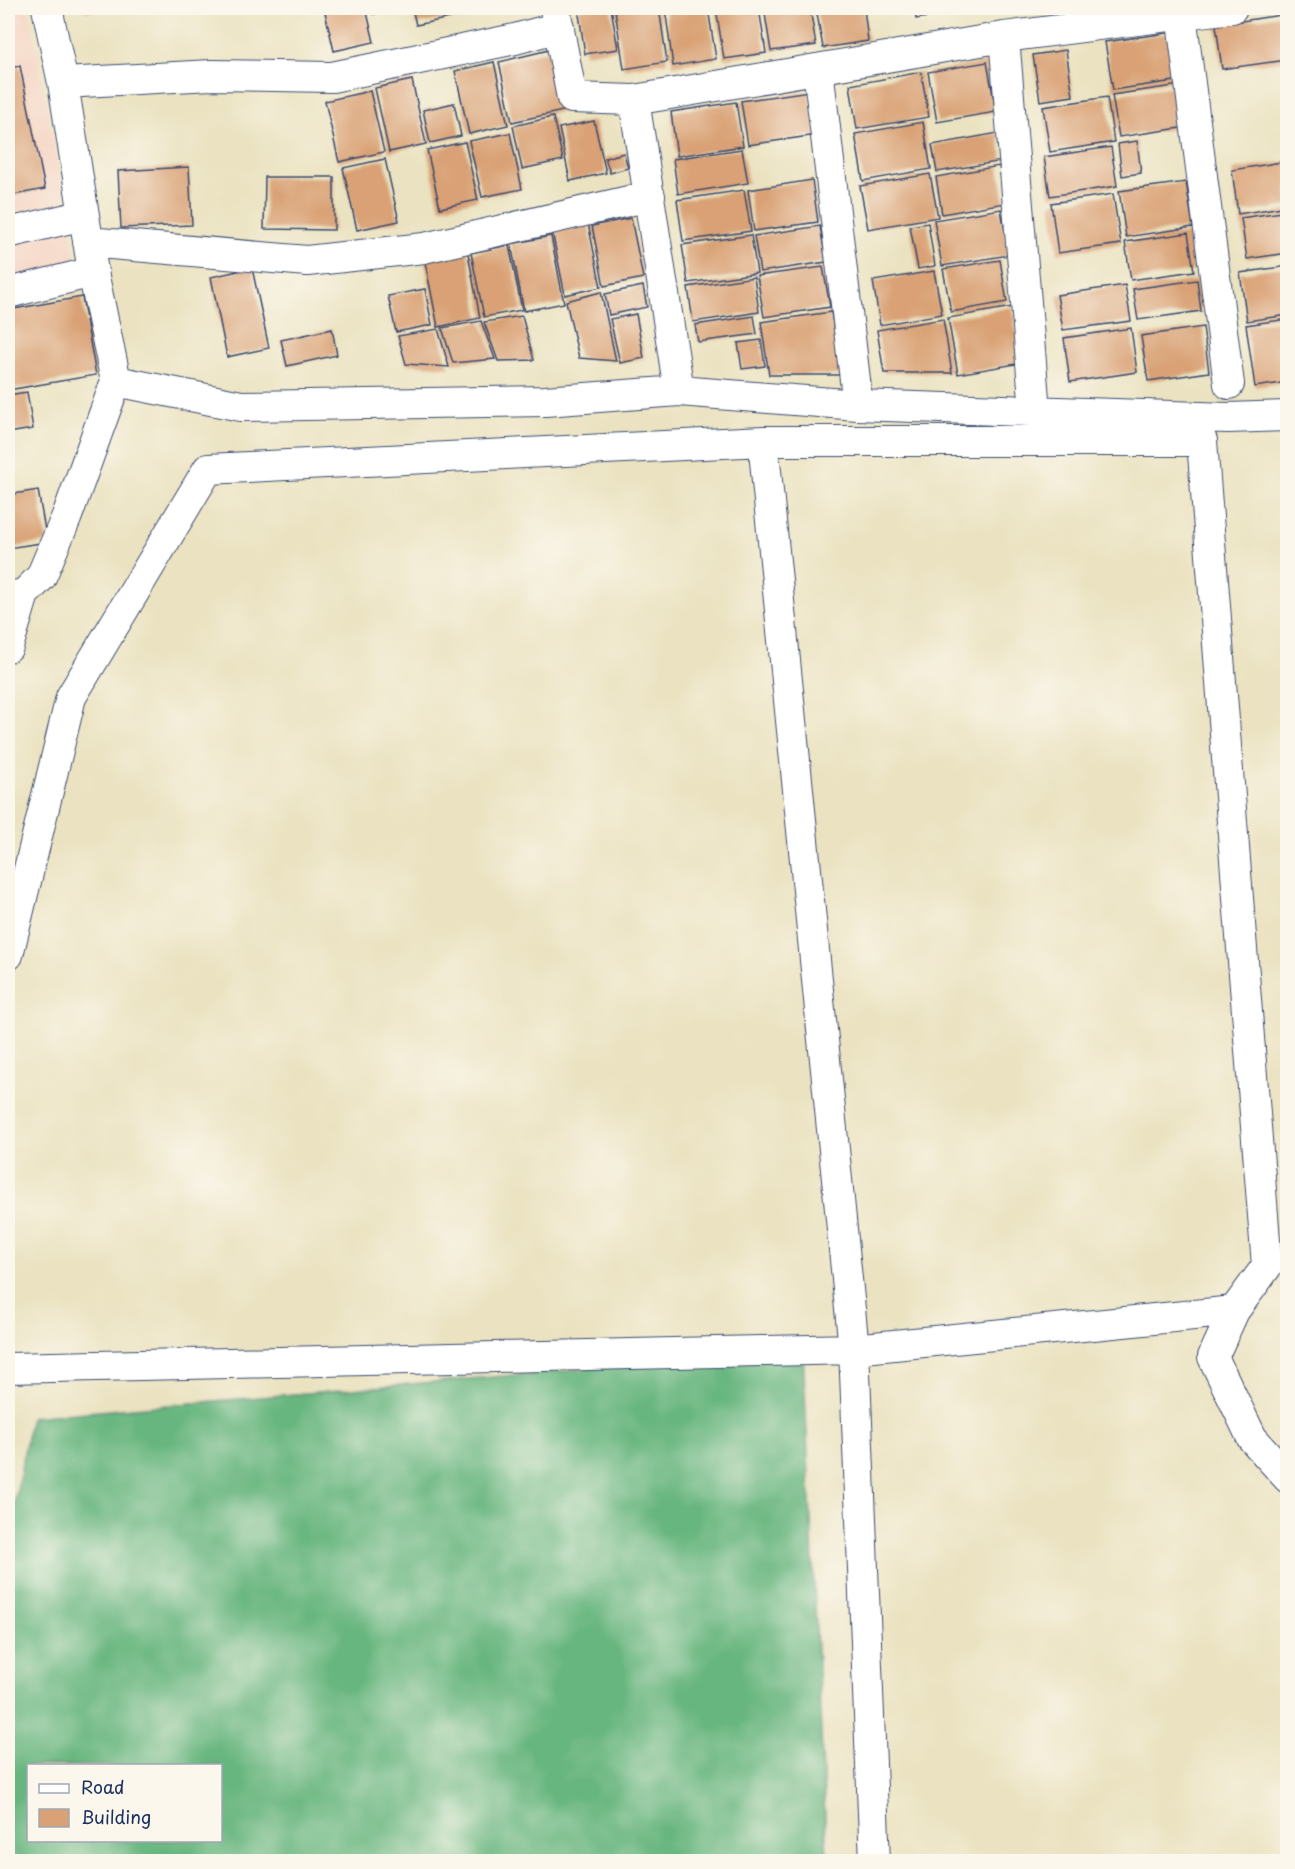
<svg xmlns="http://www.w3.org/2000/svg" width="1295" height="1869" viewBox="0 0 1295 1869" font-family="'Playpen Sans',sans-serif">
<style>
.built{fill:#f5d3c2}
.forest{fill:#68b67f;stroke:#42726e;stroke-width:1.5;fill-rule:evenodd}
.building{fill:#d9a175}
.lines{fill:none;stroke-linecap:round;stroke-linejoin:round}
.minor-casing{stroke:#3a4a6d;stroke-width:32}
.minor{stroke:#fff;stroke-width:30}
</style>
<rect width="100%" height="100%" fill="#fbf7ec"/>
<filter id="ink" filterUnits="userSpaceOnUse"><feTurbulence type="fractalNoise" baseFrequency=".0167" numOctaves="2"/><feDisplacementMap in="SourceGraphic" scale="12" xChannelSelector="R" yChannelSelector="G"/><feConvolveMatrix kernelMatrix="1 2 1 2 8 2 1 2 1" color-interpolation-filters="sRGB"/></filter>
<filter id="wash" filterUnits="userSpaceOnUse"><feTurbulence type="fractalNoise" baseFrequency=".008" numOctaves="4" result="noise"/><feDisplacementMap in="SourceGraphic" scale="24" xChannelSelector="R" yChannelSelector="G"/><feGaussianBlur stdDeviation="1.35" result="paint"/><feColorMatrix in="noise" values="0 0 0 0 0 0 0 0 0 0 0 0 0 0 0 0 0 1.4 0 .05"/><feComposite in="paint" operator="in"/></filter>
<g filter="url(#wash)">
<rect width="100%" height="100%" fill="#eae2c0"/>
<path class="built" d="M 8,8 L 29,8 L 81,289 L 8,306 Z"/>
<path class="forest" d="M 803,1350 L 827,1861 L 8,1862 L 8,1537 L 31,1417 ZM 28,1766 L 220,1766 L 220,1840 L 28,1840 Z"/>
<g id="blocks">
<path class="building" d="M 84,8 L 99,8 L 100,9 L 84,12 Z
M 324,8 L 366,8 L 374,42 L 334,51 Z
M 372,8 L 400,8 L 400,9 L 373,14 Z
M 412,8 L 453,8 L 455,17 L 416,25 Z
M 457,8 L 492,8 L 459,16 Z
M 578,8 L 611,8 L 618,49 L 585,54 Z
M 631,8 L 659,8 L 667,62 L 624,69 L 615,10 Z
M 665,8 L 708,8 L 716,59 L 673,66 Z
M 716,8 L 759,8 L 766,53 L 724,59 Z
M 764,8 L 810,8 L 816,45 L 771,51 Z
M 816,8 L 864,8 L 868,41 L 823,48 Z
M 915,8 L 959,8 L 959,12 L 916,19 Z
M 1014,8 L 1042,8 L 1042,9 L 1015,13 Z
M 1281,15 L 1287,60 L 1222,69 L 1216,25 Z
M 1174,32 L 1181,80 L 1113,90 L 1105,42 Z
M 549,50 L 563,111 L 512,122 L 499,62 Z
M 1066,50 L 1073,96 L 1040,101 L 1033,55 Z
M 494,62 L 508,125 L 469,134 L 455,71 Z
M 987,62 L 996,112 L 937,122 L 928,72 Z
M 20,66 L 45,189 L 8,196 L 8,68 Z
M 921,72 L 929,117 L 857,129 L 850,85 Z
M 412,80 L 426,144 L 389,152 L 375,88 Z
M 1180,85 L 1187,127 L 1119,137 L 1112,95 Z
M 370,91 L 384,152 L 339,162 L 325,101 Z
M 809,91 L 816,135 L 748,145 L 741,101 Z
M 1107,97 L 1114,142 L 1050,152 L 1043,107 Z
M 736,102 L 743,146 L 677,156 L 671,112 Z
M 454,103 L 461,136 L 430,143 L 423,110 Z
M 553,117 L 563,160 L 522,169 L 513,126 Z
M 594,121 L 606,173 L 570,181 L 559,128 Z
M 923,122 L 931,169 L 863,181 L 855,134 Z
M 510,133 L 522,189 L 482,197 L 469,141 Z
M 998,133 L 1003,161 L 937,172 L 932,145 Z
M 1137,141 L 1141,173 L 1122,176 L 1118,144 Z
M 465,142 L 478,200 L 440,208 L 427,150 Z
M 1111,147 L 1117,186 L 1050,196 L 1044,157 Z
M 742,149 L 748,183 L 678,194 L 673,159 Z
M 624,153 L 628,168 L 610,173 L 605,158 Z
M 385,159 L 399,221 L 357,230 L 343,168 Z
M 1288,161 L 1288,206 L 1238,214 L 1232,170 Z
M 999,166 L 1005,203 L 942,214 L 936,177 Z
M 189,167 L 192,225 L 121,228 L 118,171 Z
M 930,174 L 938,217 L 868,229 L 860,186 Z
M 265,177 L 334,177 L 334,230 L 264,229 Z
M 812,180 L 818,222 L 754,231 L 748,190 Z
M 1186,182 L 1193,227 L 1126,237 L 1119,191 Z
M 744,190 L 751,231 L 683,241 L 677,200 Z
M 1113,194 L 1121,244 L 1058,253 L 1051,203 Z
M 1001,209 L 1009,255 L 942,266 L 934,220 Z
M 1288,211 L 1288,253 L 1247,259 L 1241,218 Z
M 631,218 L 643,278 L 604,286 L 592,226 Z
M 588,223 L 601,287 L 565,295 L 552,231 Z
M 928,223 L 935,266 L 918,269 L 910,226 Z
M 820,226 L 826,262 L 760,272 L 754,236 Z
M 1188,233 L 1194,271 L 1131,280 L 1125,242 Z
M 751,235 L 757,273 L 688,283 L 682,245 Z
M 551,236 L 564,303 L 524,311 L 511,244 Z
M 509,245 L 522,310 L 484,317 L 471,253 Z
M 467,248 L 480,318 L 438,327 L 424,257 Z
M 1000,260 L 1007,302 L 951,312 L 943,269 Z
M 1288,266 L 1288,315 L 1247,321 L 1240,273 Z
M 823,267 L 830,307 L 764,317 L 757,276 Z
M 252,268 L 269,348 L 227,357 L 211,277 Z
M 934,271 L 942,314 L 880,325 L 873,281 Z
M 754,277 L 759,312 L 693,322 L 688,287 Z
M 1197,280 L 1201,311 L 1138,320 L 1133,289 Z
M 1125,285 L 1131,321 L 1063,330 L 1057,295 Z
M 643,286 L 647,307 L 609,315 L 605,294 Z
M 425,289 L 432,325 L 396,332 L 388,296 Z
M 601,292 L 616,361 L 579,358 L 566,301 Z
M 82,297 L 96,375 L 8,390 L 8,310 Z
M 1012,307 L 1022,363 L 958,374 L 948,318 Z
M 831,312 L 841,375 L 769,375 L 761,322 Z
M 636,314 L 644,358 L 620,363 L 610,319 Z
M 522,316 L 534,360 L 498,361 L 484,322 Z
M 754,316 L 757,334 L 698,342 L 695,325 Z
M 943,319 L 952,373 L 884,373 L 877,330 Z
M 1288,319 L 1288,382 L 1255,387 L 1246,325 Z
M 481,321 L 495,359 L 453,363 L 442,328 Z
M 1203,327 L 1209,372 L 1148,381 L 1141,336 Z
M 1131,328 L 1137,372 L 1070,382 L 1064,338 Z
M 332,329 L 337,355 L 287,366 L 281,340 Z
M 438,329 L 449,367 L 406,364 L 398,336 Z
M 761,340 L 765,366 L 742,369 L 738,343 Z
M 27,392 L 33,429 L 8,433 L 8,395 Z
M 38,490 L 47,542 L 8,548 L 8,495 Z"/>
</g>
</g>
<g filter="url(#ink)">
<use href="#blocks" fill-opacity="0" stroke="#3a4a6d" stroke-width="1.5"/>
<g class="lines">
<g class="minor-casing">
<path id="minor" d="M 555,9 L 572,98 L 634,100 L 679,391
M 1181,14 L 1229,384
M 818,69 L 858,405
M 63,83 L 212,75 L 332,77 L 515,39 L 559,27
M 634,100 L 1004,37
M 8,233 L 84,215
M 88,242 L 307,261 L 424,248 L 650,196
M 8,293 L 93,272
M 116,381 L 241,406 L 545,401 L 679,391 L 858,405 L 1228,418 L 1288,416
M 1035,411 L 1004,37 L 1232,8
M 763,441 L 854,1349 L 875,1862
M 8,597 L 24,594 L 41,577 L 67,516 L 116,381 L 93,272 L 63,83 L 47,8
M 8,647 L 24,594
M 8,955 L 71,697 L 208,469 L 763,441 L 1202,441 L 1267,1266 L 1234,1311 L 1213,1357 L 1252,1438 L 1288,1478
M 8,1368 L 854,1349 L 1234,1311"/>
</g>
<use href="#minor" class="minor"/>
</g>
</g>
<rect width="1295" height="1869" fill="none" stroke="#fbf7ec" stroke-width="30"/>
<rect x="27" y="1764" width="195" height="78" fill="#fbf7ec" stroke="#a1a7b3" stroke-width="1.5"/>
<rect x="39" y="1784" width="30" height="9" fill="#ffffff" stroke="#a1a7b3" stroke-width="1.5"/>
<text x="81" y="1794" font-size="18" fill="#1b2f5e">Road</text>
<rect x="39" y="1809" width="30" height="18" fill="#d9a175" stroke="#a1a7b3" stroke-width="1.5"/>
<text x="81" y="1824" font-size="18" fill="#1b2f5e">Building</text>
</svg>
